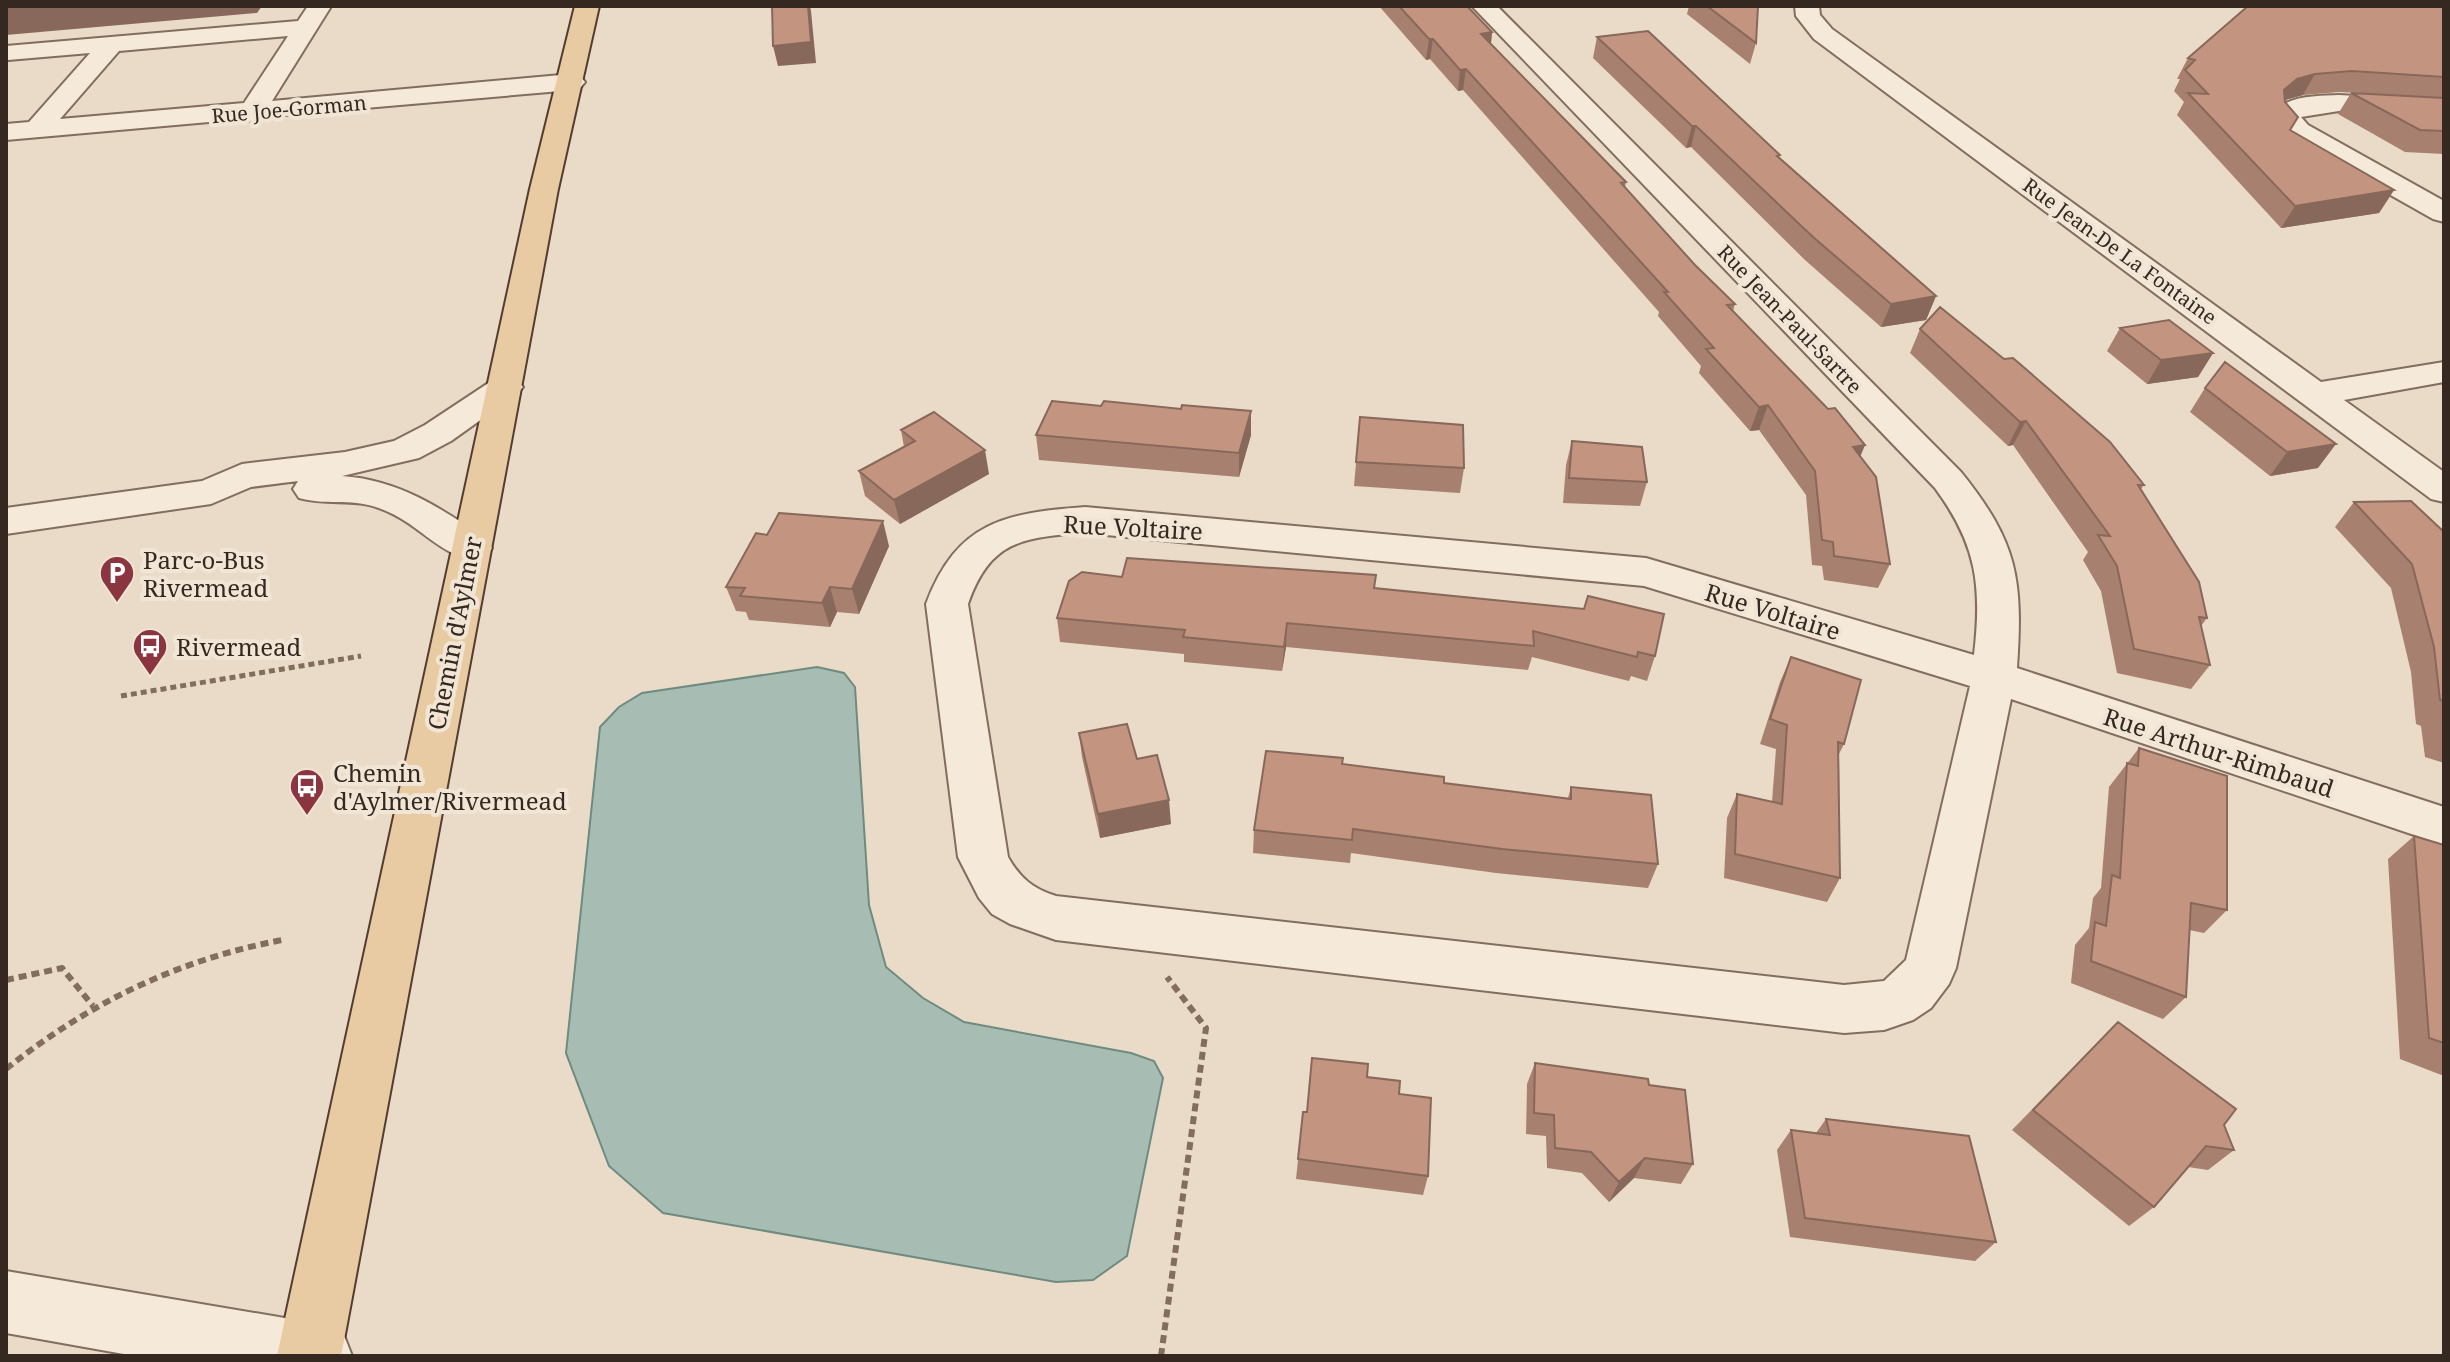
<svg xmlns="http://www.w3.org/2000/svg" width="2450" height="1362" viewBox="0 0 2450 1362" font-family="'Noto Serif',serif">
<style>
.water{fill:#a7bdb4;stroke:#6f8b80;stroke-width:2}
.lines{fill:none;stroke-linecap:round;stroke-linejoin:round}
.minor-casing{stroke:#826d5e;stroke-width:4}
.major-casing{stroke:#513d32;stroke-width:4}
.path-far1{stroke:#826d5e;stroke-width:5;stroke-dasharray:6 4;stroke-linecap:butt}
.path{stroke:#826d5e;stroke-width:6;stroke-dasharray:8 5;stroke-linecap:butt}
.minor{fill:#f5e9d9;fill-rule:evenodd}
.major{fill:#e8caa3;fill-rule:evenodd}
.wall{fill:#a8806f}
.shaded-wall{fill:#88685a}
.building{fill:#c39581;stroke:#88685a;stroke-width:2}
.labels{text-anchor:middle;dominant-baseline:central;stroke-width:8;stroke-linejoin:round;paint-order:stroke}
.far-street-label{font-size:20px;fill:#342820;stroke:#f1e6d5}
.street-label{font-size:24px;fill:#342820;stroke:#f1e6d5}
.poi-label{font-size:24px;fill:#342820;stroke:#f1e6d5;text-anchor:start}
</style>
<rect width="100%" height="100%" fill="#e9dbc7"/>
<path class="water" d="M 817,667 L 844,673 L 855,687 L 869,905 L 886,967 L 923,998 L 964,1022 L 1131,1053 L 1154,1061 L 1163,1078 L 1127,1256 L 1093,1280 L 1056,1282 L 663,1213 L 609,1166 L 566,1053 L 600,727 L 619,707 L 642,693 Z"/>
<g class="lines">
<g class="minor-casing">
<path id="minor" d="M 308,6 L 330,8 L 272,101 L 572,74 L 581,77 L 585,82 L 581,87 L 572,90 L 261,117 L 251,121 L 243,119 L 6,140 L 6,124 L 29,122 L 90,53 L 8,60 L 6,46 L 298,21 ZM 288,36 L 244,103 L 60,119 L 119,51 Z
M 1472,6 L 1497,6 L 1961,472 C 2018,543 2023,579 2017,668 L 2444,807 L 2444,845 L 2011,699 L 1956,968 L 1949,984 L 1931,1008 L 1913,1020 L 1884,1030 L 1844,1033 L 1056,940 L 1010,924 L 992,914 L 979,898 L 958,857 L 926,604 C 957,522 1004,513 1085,507 L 1646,558 L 1974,655 C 1982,586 1977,545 1935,488 ZM 1085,533 L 1644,586 L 1970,686 L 1906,960 L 1884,981 L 1844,985 L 1056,896 C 1033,889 1020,878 1008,857 L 968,604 C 990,540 1024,537 1085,533 Z
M 1795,6 L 1819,6 L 1820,15 L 1832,29 L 2321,382 L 2444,362 L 2444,382 L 2344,400 L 2444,472 L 2444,502 L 2431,499 L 1814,39 L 1796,16 Z
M 2339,95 L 2444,101 L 2444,117 L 2339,111 L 2301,117 L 2308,125 L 2444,201 L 2444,222 L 2433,219 L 2288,137 L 2275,122 L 2274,113 C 2286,95 2319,96 2339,95 Z
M 505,376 L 517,380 L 523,387 L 517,394 L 451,441 L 419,458 L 342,476 C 399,480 441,508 486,539 L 492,548 L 486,557 C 453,566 427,533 400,518 C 357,493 338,508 299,498 L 293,489 L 298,481 L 251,487 L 211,504 L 6,534 L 6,508 L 202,481 L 242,464 L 345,452 L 394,441 L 425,425 L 493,380 Z
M 6,1271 L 320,1324 L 343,1333 L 352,1356 L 135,1356 L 6,1333 Z"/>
</g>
<g class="major-casing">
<path id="major" d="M 575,6 L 599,6 L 558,189 L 341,1356 L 277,1356 L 530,189 Z"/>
</g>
<path class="path-far1" d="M 121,696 L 361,656"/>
<path class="path" d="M 6,980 L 62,968 L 93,1006
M 6,1069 C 89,1003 177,960 282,940
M 1161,1356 L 1206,1028 L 1167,977"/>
<use href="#minor" class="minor"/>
<use href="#major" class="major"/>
</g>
<path class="wall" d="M 1379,6 L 1467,6 L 1492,32 L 1491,44 L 1626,182 L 1625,187 L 1695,265 L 1735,304 L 1733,311 L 1828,409 L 1865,445 L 1860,456 L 1890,564 L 1878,588 L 1824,580 L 1822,566 L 1812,565 L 1806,495 L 1759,430 L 1750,431 L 1699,373 L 1701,366 L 1658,316 L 1659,312 L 1463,90 L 1458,91 L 1430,59 L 1426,60 Z
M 1689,6 L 1758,6 L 1756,43 L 1750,64 L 1687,14 Z
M 2444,6 L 2444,154 L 2405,152 L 2338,114 L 2351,93 L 2361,93 L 2339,92 L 2303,95 L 2285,100 L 2290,130 L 2394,190 L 2379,213 L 2281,228 L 2177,115 L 2184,102 L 2174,91 L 2180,79 L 2177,79 L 2188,58 Z
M 1597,37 L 1779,157 L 1936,296 L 1926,320 L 1881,327 L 1805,260 L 1691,147 L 1686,148 L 1593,58 Z
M 2120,328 L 2213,353 L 2198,377 L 2147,384 L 2107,351 Z
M 1920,329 L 2144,485 L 2141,489 L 2207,618 L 2201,626 L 2210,665 L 2191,689 L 2117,673 L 2101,591 L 2083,560 L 2088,552 L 2013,445 L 2008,446 L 1910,353 Z
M 2205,388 L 2318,468 L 2270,476 L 2190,412 Z
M 1360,417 L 1464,468 L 1460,493 L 1354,486 Z
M 901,430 L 989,474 L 900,524 L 865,496 L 859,471 L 904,447 Z
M 1036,435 L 1251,435 L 1239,477 L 1039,460 Z
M 1572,441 L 1647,482 L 1640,506 L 1563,503 L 1566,465 Z
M 2354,502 L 2444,532 L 2444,763 L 2425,757 L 2421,726 L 2416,724 L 2411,672 L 2391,588 L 2335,527 Z
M 889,546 L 859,614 L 837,612 L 830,627 L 749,620 L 746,612 L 736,611 L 726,587 Z
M 1122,577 L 1374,588 L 1655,656 L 1647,681 L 1631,676 L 1629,681 L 1532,657 L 1528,670 L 1286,647 L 1282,671 L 1184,662 L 1184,654 L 1060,642 L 1057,618 Z
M 1791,657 L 1844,744 L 1839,754 L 1840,878 L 1827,902 L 1724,878 L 1727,818 L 1737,794 L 1772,802 L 1776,749 L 1760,744 L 1780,682 Z
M 1079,733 L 1137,759 L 1171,824 L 1100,838 L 1082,757 Z
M 2139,748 L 2227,910 L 2204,933 L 2189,930 L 2186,997 L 2163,1019 L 2071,983 L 2075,945 L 2089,928 L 2093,898 L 2101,888 L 2109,787 Z
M 1342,764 L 1444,783 L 1568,798 L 1571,787 L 1658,864 L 1648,888 L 1496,873 L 1351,853 L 1350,863 L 1253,853 L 1254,830 Z
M 2414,836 L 2444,845 L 2444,1076 L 2400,1059 L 2388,859 Z
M 2118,1022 L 2224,1125 L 2234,1150 L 2208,1170 L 2188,1167 L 2154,1207 L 2129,1226 L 2012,1130 Z
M 1535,1063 L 1693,1164 L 1681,1184 L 1634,1178 L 1609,1202 L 1582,1173 L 1547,1168 L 1546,1136 L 1526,1134 L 1527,1084 Z
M 1367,1077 L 1399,1094 L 1428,1176 L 1423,1195 L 1296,1179 L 1303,1112 L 1307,1112 Z
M 1826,1119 L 1996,1242 L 1975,1261 L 1790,1237 L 1777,1150 L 1791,1130 L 1816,1133 Z"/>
<path class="shaded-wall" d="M 6,6 L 262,6 L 257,13 L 6,35 Z
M 808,6 L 810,6 L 811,11 L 816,63 L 778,66 L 773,46 Z
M 1492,32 L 1490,53 L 1481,34 Z
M 1429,39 L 1433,39 L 1430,59 L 1426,60 Z
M 1466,69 L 1463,90 L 1458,91 L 1460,70 Z
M 2315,74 L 2303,95 L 2285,100 L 2284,90 L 2297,79 Z
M 1692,126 L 1696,126 L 1691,147 L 1686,148 Z
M 2394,190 L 2379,213 L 2281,228 L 2295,206 Z
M 1936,296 L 1926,320 L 1881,327 L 1891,304 Z
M 2213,353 L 2198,377 L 2147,384 L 2161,360 Z
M 1768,405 L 1759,430 L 1750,431 L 1759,407 Z
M 1251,411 L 1251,435 L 1239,477 L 1239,453 Z
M 2026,421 L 2013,445 L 2008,446 L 2020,422 Z
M 2336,444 L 2318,468 L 2270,476 L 2287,452 Z
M 1865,445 L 1855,469 L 1853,447 Z
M 985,450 L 989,474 L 900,524 L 894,500 Z
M 883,521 L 889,546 L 859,614 L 852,589 Z
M 830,587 L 837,612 L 830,627 L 822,603 Z
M 1287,623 L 1286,647 L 1282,671 L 1284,647 Z
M 1169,800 L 1171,824 L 1100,838 L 1098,814 Z
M 1645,1158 L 1634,1178 L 1609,1202 L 1619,1182 Z"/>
<path class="building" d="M 772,6 L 808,6 L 811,42 L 773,46 Z
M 1399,6 L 1467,6 L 1492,32 L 1481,34 L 1626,182 L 1621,183 L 1695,265 L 1735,304 L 1727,305 L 1828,409 L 1835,408 L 1865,445 L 1853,447 L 1876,477 L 1890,564 L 1834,556 L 1833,542 L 1822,540 L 1815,471 L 1768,405 L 1759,407 L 1706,349 L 1714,348 L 1664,292 L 1668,292 L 1466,69 L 1460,70 L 1433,39 L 1429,39 Z
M 1707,6 L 1758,6 L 1756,43 Z
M 2248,6 L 2444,6 L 2444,77 L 2352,71 L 2315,74 L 2297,79 L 2284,90 L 2285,102 L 2298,117 L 2290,130 L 2394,190 L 2295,206 L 2188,93 L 2208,94 L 2185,70 L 2195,60 L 2188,58 Z
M 1648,31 L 1780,155 L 1777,156 L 1936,296 L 1891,304 L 1813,237 L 1696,126 L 1692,126 L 1597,37 Z
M 2351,93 L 2444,98 L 2444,131 L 2420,130 Z
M 1940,307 L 2004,359 L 2013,358 L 2110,442 L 2144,485 L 2138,485 L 2199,582 L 2207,618 L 2199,617 L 2210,665 L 2134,649 L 2117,566 L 2098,535 L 2110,536 L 2026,421 L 2020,422 L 1920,329 Z
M 2169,320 L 2213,353 L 2161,360 L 2120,328 Z
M 2225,362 L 2336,444 L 2287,452 L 2205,388 Z
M 1052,401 L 1101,406 L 1104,401 L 1181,409 L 1182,405 L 1251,411 L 1239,453 L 1036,435 Z
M 934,412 L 985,450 L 894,500 L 859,471 L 915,441 L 901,430 Z
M 1360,417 L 1463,425 L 1464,468 L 1356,462 Z
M 1572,441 L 1642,447 L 1647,482 L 1569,478 Z
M 2411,501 L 2444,532 L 2444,701 L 2440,700 L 2434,647 L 2412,564 L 2354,502 Z
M 779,513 L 883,521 L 852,589 L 830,587 L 822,603 L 740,596 L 745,588 L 726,587 L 756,533 L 767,535 Z
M 1127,558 L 1376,575 L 1374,588 L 1584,609 L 1588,596 L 1664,614 L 1655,656 L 1638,652 L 1637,657 L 1533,631 L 1534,646 L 1287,623 L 1284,647 L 1183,637 L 1185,630 L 1057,618 L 1069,581 L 1082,572 L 1122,577 Z
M 1791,657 L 1861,680 L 1844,744 L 1838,742 L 1840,878 L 1735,854 L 1737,794 L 1782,804 L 1787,725 L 1770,719 Z
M 1127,724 L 1137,759 L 1157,755 L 1169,800 L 1098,814 L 1079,733 Z
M 2139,748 L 2227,776 L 2227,910 L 2191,903 L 2186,997 L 2091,961 L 2095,922 L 2106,926 L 2112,875 L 2120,878 L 2127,763 L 2138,766 Z
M 1266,751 L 1343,758 L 1342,764 L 1444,777 L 1444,783 L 1571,799 L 1571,787 L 1651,795 L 1658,864 L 1502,849 L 1353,829 L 1352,840 L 1254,830 Z
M 2414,836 L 2444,845 L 2444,1043 L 2429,1038 Z
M 2118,1022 L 2236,1109 L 2224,1125 L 2234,1150 L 2206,1146 L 2154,1207 L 2033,1110 Z
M 1312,1058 L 1368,1064 L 1367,1077 L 1400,1081 L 1399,1094 L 1431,1098 L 1428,1176 L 1298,1159 L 1303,1112 L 1307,1112 Z
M 1535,1063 L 1648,1079 L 1649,1085 L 1685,1090 L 1693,1164 L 1645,1158 L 1619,1182 L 1591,1152 L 1555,1148 L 1554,1115 L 1534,1113 Z
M 1826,1119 L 1969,1136 L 1996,1242 L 1805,1218 L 1791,1130 L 1830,1135 Z"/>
<defs>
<g id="parking-pin" transform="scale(1.8)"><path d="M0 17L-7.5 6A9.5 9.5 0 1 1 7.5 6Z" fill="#8a3540" stroke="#f1e6d5"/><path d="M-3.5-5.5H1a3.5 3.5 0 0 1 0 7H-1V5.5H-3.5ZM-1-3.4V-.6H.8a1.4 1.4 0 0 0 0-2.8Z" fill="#fff"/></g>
<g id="bus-pin" transform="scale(1.8)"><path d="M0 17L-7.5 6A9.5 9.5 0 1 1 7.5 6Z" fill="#8a3540" stroke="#f1e6d5"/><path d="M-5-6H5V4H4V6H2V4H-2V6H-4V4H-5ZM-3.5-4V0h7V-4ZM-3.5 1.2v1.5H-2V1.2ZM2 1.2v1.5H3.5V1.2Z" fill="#fff"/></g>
</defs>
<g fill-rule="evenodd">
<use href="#parking-pin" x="117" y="573"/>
<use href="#bus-pin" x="150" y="646"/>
<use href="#bus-pin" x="307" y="786"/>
</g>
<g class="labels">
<g class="far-street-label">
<text transform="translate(289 109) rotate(-5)">Rue Joe-Gorman</text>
<text transform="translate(2120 251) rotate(36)">Rue Jean-De La Fontaine</text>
<text transform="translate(1790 319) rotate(46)">Rue Jean-Paul-Sartre</text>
</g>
<g class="street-label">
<text transform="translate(1133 527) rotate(3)">Rue Voltaire</text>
<text transform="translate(1773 611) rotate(17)">Rue Voltaire</text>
<text transform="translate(454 633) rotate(-79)">Chemin d'Aylmer</text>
<text transform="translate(2219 752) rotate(18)">Rue Arthur-Rimbaud</text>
</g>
<g class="poi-label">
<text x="143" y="559">Parc-o-Bus<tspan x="143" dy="28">Rivermead</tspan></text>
<text x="176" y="646">Rivermead</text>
<text x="333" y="772">Chemin<tspan x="333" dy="28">d'Aylmer/Rivermead</tspan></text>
</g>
</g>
<rect width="2450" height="1362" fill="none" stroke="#342820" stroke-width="16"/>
</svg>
